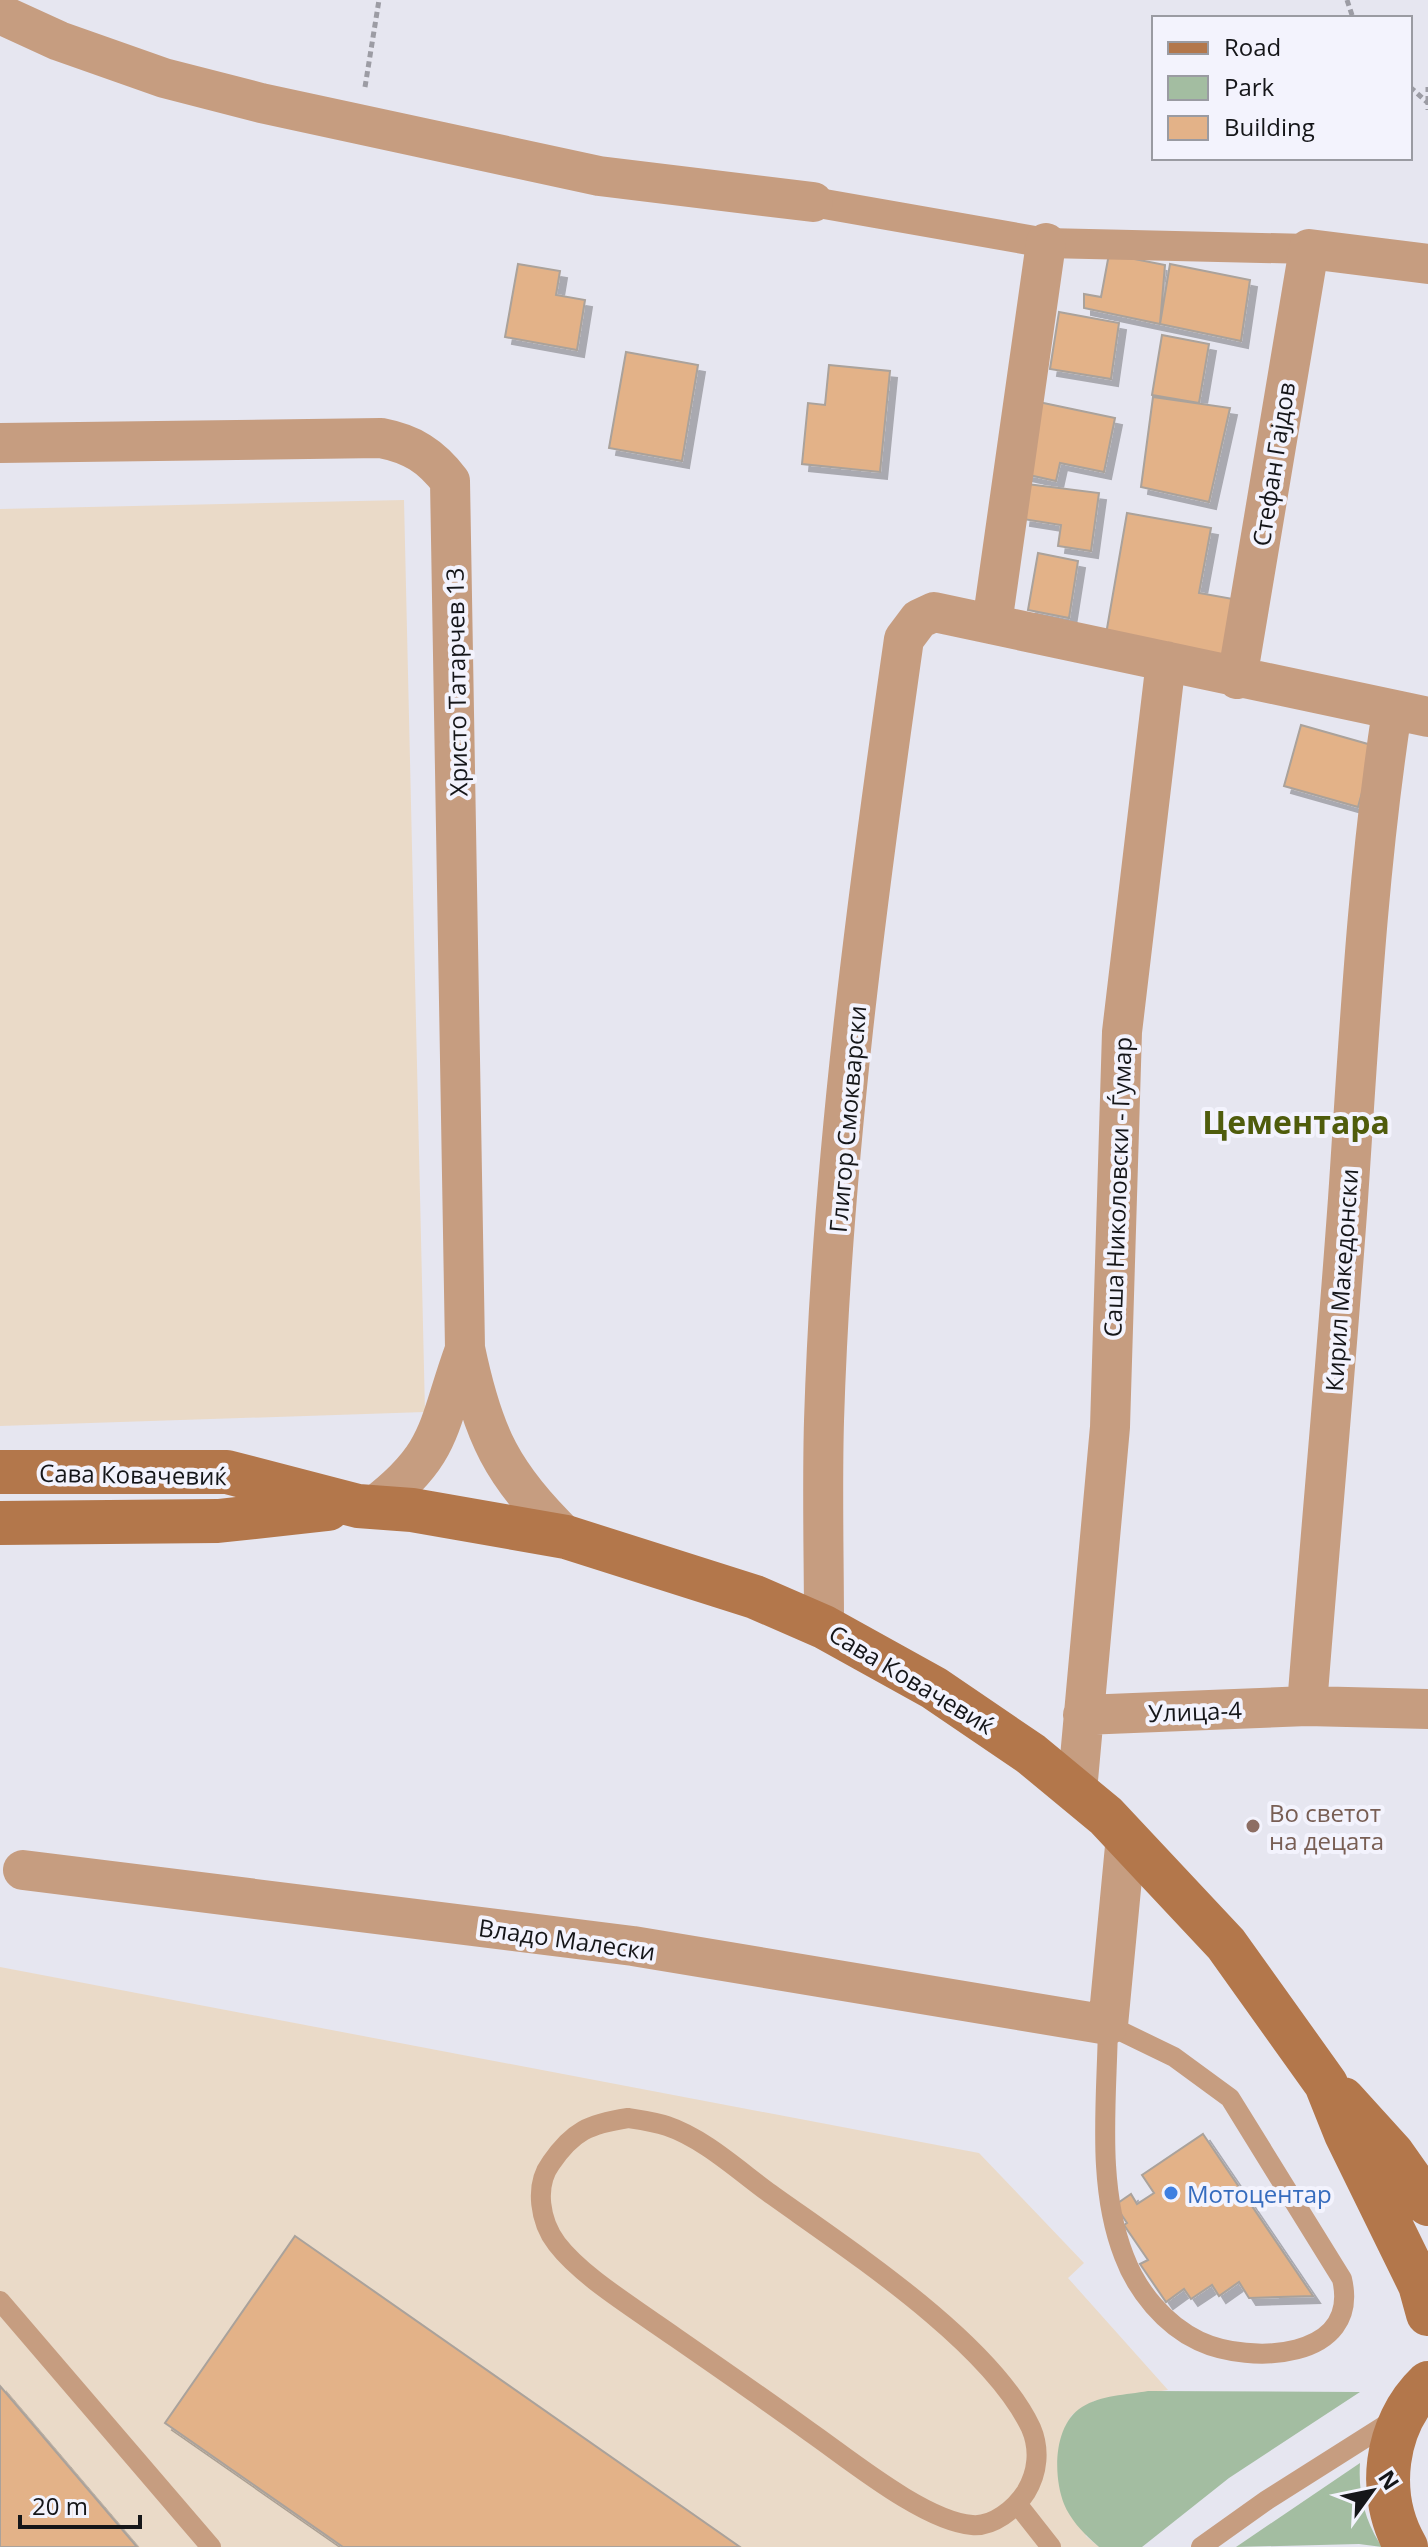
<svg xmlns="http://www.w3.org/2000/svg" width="1428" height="2547" viewBox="0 0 1428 2547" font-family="'Open Sans',sans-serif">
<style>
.industrial{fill:#eadac8}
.green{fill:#a3bda1}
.building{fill:#e3b288;stroke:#aaa29b;stroke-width:2;filter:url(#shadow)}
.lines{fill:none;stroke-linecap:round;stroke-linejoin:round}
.path{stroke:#9c9ca4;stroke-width:5;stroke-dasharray:6 4;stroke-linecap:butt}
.service{stroke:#c69d80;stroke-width:20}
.pedestrian{stroke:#c69d80;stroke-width:30}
.minor{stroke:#c69d80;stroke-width:40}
.secondary{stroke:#b3774b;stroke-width:44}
.education-dot{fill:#8d6e63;stroke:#f3f3fd;stroke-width:3}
.shop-dot{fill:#3f7fe0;stroke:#f3f3fd;stroke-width:3}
.labels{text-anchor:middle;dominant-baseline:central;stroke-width:8;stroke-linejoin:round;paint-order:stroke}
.street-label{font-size:24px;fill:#151619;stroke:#f3f3fd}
.education-label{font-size:24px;fill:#785e54;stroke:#f3f3fd;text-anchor:start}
.shop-label{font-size:24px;fill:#366cbe;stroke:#f3f3fd;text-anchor:start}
.district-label{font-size:32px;font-weight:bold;fill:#4f5c0c;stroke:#f3f3fd}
</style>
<defs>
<filter id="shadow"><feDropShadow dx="7" dy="7" stdDeviation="0" flood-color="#0004"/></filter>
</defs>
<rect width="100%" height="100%" fill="#e6e6f0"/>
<path class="industrial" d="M 404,500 L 425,1412 L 0,1426 L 0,509 Z
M 0,1967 L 979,2153 L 1084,2263 L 1068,2278 L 1168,2390 L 1094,2401 L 1072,2415 L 1065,2427 L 1086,2536 L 1099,2547 L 0,2547 Z"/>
<path class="green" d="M 1148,2391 L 1360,2392 L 1229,2478 L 1142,2547 L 1099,2547 C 1085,2535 1071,2521 1064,2504 C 1053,2476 1053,2425 1082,2407 C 1101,2395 1126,2395 1148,2391 Z
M 1360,2463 C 1358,2494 1365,2521 1382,2547 L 1359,2544 L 1236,2547 Z"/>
<path class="building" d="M 1109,254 L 1165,265 L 1160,324 L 1084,308 L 1084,294 L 1101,297 Z
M 518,264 L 560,271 L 556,295 L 585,300 L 577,350 L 505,337 Z
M 1170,264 L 1250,280 L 1241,341 L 1160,324 Z
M 1059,312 L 1119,323 L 1111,379 L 1050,369 Z
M 1162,335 L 1209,344 L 1199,403 L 1152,395 Z
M 626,352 L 698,365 L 682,461 L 609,448 Z
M 829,365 L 890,371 L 880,472 L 802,464 L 808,403 L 825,405 Z
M 1153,397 L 1230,408 L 1209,502 L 1141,487 Z
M 1034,401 L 1115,418 L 1104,472 L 1060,463 L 1056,481 L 1020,473 Z
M 1027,484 L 1099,493 L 1091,551 L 1058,546 L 1061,525 L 1023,519 Z
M 1127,513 L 1211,528 L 1199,593 L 1233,599 L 1222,661 L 1105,640 Z
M 1038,553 L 1078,561 L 1069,618 L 1028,610 Z
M 1301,725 L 1375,746 L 1358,807 L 1284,786 Z
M 1203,2134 L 1313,2296 L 1249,2298 L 1239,2282 L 1219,2296 L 1212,2285 L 1191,2299 L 1184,2289 L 1166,2302 L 1140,2264 L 1148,2260 L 1124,2225 L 1127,2223 L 1115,2205 L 1131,2194 L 1137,2204 L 1154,2193 L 1142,2175 Z
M 295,2236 L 740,2547 L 343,2547 L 165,2423 Z
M 0,2386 L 137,2547 L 0,2547 Z"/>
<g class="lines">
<path class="path" d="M 1347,0 L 1353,18
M 365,87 L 379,0
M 1410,87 L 1428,103 L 1428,110
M 1428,102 L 1428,87"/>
<path class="service" d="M 1108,2025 L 1174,2057 L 1230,2098 L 1342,2279 C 1361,2360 1250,2365 1199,2341 C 1165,2325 1137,2291 1124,2256 C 1096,2185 1107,2099 1108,2025 Z
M 628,2118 C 641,2120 655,2122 667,2126 C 703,2138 738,2170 768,2192 C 846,2248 990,2341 1031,2428 C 1040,2449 1038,2472 1026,2492 C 1015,2509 993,2527 972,2525 C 924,2521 849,2459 810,2432 C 759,2395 708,2360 656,2324 C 625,2302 580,2274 557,2244 C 540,2222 534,2186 551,2163 C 573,2131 589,2124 628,2118 Z
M 0,2301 L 211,2547
M 1018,2505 L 1051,2547
M 1201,2547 L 1267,2500 L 1395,2419"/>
<path class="pedestrian" d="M 813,202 L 1046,243 L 1309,249"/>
<path class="minor" d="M 0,14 L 59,41 L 164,78 L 261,103 L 599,176 L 813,202
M 0,443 L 381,438 C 412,444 431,456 450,481 L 465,1348 C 483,1435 502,1475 566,1537
M 992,624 L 1046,243
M 1237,679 L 1309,249 L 1428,264
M 373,1507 C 443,1454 437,1427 464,1352
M 824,1627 C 824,1558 822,1489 824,1421 C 832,1159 867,898 904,639 L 919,619 L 934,612 L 1428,717
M 1307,1706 C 1320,1537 1336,1368 1348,1199 C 1359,1036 1367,874 1392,711
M 1083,1715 L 1307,1706 L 1428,1709
M 1077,1791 L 1110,1427 L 1122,1032 L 1166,661
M 23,1870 L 633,1946 L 1108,2025 L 1126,1836"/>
<path class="secondary" d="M 0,1472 L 227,1472 L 358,1506 L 412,1510 L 566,1537 L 755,1597 L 824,1627 L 934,1688 L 1031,1754 L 1106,1816 L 1226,1944 L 1326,2084 L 1346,2134 L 1420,2285 L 1428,2314
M 0,1523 L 218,1521 L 328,1509
M 1343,2099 L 1392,2153 L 1428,2204
M 1406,2547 C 1376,2495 1384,2425 1428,2383"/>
</g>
<circle class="education-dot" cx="1253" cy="1826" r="8"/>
<circle class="shop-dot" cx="1171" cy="2193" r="8"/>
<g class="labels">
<g class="street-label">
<text transform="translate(1273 464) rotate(-81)">Стефан Гајдов</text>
<text transform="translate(456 682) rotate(-91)">Христо Татарчев 13</text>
<text transform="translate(847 1119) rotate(-85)">Глигор Смокварски</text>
<text transform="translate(1117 1187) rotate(-88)">Саша Николовски - Ѓумар</text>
<text transform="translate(1341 1280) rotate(-86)">Кирил Македонски</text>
<text transform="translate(133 1474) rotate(1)">Сава Ковачевиќ</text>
<text transform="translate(912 1679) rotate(31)">Сава Ковачевиќ</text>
<text transform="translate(1195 1711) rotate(-2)">Улица-4</text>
<text transform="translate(567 1939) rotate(8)">Владо Малески</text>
</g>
<g class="education-label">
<text x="1269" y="1812">Во светот<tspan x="1269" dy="28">на децата</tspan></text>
</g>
<g class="shop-label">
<text x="1187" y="2193">Мотоцентар</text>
</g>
<g class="district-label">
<text x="1296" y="1121">Цементара</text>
</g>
</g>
<rect x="1152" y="16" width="260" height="144" fill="#f3f3fd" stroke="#9a9ba2" stroke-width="2"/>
<rect x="1168" y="42" width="40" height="12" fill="#b3774b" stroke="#9a9ba2" stroke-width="2"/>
<text x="1224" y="56" font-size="24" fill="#151619">Road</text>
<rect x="1168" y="76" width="40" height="24" fill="#a3bda1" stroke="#9a9ba2" stroke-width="2"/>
<text x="1224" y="96" font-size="24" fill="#151619">Park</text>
<rect x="1168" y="116" width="40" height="24" fill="#e3b288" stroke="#9a9ba2" stroke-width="2"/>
<text x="1224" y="136" font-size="24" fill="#151619">Building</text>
<g transform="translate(1372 2491) rotate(57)" stroke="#f3f3fd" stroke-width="6" paint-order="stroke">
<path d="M0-6L14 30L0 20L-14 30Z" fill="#151619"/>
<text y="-12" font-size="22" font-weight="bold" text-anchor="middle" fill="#151619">N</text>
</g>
<path d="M20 2515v12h120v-12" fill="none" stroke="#151619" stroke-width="4"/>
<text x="32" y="2515" font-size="24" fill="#151619" stroke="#f3f3fd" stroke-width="6" paint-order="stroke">20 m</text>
</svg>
